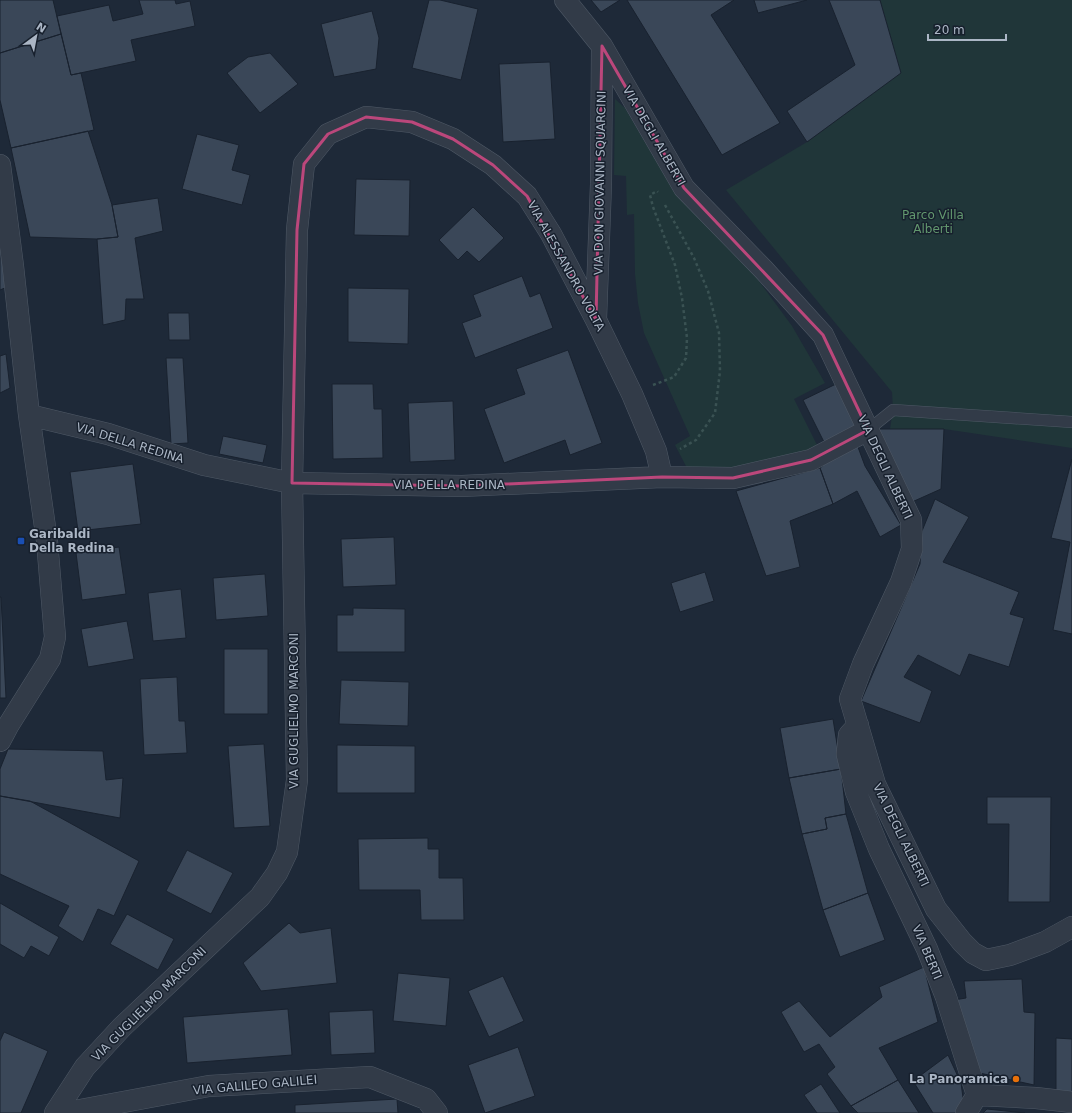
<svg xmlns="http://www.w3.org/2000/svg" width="1072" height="1113" viewBox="0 0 1072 1113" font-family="'DejaVu Sans',sans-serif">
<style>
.green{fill:#203639}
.building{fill:#3a4758;stroke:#19222f}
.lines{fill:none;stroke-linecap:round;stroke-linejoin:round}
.service-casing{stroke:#4f5966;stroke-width:12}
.minor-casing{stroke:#4f5966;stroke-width:22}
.path{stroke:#3a5253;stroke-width:2.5;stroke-dasharray:3 3;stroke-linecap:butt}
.service{stroke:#323b48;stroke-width:11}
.minor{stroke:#323b48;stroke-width:21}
.marked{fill:none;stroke:#bb477b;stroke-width:3;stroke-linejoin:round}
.transit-dot{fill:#1a4fb4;stroke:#17202d;stroke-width:1.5}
.food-dot{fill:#e8710a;stroke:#17202d;stroke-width:1.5}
.labels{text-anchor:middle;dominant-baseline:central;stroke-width:3;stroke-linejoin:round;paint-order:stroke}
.street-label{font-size:12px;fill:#abb6c5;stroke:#17202d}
.park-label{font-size:12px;fill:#62976e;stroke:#17202d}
.poi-label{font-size:12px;font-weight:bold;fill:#abb6c5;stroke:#17202d;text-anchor:start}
</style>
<rect width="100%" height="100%" fill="#1e2938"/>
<path class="green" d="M 880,0 L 1072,0 L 1072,448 L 944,429 L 890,429 L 893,410 L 892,392 L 726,190 L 807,142 L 900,73 Z
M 615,99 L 625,108 L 674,192 L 712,230 L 756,277 L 792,326 L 825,383 L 794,399 L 817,445 L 804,453 L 720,471 L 688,470 L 675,445 L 690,436 L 644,333 L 638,303 L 635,274 L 634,214 L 627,215 L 626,176 L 614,175 Z"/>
<path class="building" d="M 0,0 L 53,0 L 61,34 L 0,53 Z
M 139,0 L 175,0 L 176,4 L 190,1 L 195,26 L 131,40 L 136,61 L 71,75 L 57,16 L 109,5 L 113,21 L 143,14 Z
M 429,0 L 440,0 L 478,9 L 461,80 L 412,68 Z
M 591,0 L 620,0 L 601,12 Z
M 627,0 L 734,0 L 711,15 L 780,123 L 722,155 Z
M 754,0 L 807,0 L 758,13 Z
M 829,0 L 880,0 L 901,73 L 807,142 L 787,111 L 855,65 Z
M 372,11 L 379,38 L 376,69 L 334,77 L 321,24 Z
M 61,34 L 71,75 L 81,73 L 94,130 L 11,148 L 0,100 L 0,53 Z
M 270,53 L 298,84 L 260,113 L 227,73 L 248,57 Z
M 550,62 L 555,139 L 503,142 L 499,64 Z
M 88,131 L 112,205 L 118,237 L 97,239 L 30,237 L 11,148 Z
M 197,134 L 239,145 L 232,170 L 250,175 L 242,205 L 182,189 Z
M 356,179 L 410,180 L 409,236 L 354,235 Z
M 158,198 L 163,231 L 135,238 L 144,299 L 126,299 L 125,320 L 103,325 L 97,239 L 118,237 L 112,205 Z
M 473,207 L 504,238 L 479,262 L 467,251 L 458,260 L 439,240 Z
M 0,215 L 7,287 L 0,290 Z
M 522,276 L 530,297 L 540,293 L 553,328 L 475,358 L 462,323 L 481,316 L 473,295 Z
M 348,288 L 409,289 L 408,344 L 348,342 Z
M 168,313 L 189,313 L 190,340 L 169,340 Z
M 568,350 L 602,443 L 570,455 L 565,440 L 504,463 L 484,409 L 525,394 L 516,369 Z
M 6,354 L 10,388 L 0,393 L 0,356 Z
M 166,358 L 183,358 L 188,443 L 171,444 Z
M 332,384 L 373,384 L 374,409 L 382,409 L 383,458 L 333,459 Z
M 836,384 L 857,426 L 824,442 L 803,400 Z
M 453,401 L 455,460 L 410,462 L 408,403 Z
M 876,429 L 944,429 L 941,489 L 912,502 Z
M 223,436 L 267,445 L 263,463 L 219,454 Z
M 855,439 L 865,466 L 901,525 L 880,537 L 857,491 L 833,504 L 820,468 Z
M 1072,459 L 1072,634 L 1053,630 L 1070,542 L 1051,538 Z
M 133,464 L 141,524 L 78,531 L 70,472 Z
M 820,468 L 833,504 L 790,521 L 800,567 L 766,576 L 736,491 Z
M 935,499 L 969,517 L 943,562 L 1019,592 L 1010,614 L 1024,618 L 1009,667 L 969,654 L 960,676 L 918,655 L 904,677 L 932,691 L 920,723 L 861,701 L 920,564 L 922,531 Z
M 394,537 L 396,585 L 343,587 L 341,539 Z
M 119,547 L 126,594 L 82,600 L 76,553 Z
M 705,572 L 714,601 L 680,612 L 671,583 Z
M 265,574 L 268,616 L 216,620 L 213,578 Z
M 181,589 L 186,638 L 153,641 L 148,593 Z
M 0,597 L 1,597 L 6,698 L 0,698 Z
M 353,608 L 405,609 L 405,652 L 337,652 L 337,615 L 353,615 Z
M 127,621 L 134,659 L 88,667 L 81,629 Z
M 224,649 L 268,649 L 268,714 L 224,714 Z
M 177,677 L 179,721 L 185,721 L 187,753 L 144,755 L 140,679 Z
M 341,680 L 409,682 L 408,726 L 339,724 Z
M 833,719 L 841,769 L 789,778 L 780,728 Z
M 264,744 L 270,826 L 234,828 L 228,746 Z
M 337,745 L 415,746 L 415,793 L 337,793 Z
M 8,749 L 103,751 L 106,780 L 123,778 L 120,818 L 0,796 L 0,769 Z
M 841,769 L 846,814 L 825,818 L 827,829 L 802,834 L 789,778 Z
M 0,796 L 30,801 L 139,861 L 114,916 L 98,909 L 83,942 L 58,926 L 69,906 L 0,874 Z
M 987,797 L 1051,797 L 1050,902 L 1008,902 L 1009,824 L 987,824 Z
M 846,814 L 868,893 L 823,910 L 802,834 L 827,829 L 825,818 Z
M 428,838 L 428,849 L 439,849 L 439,878 L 463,878 L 464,920 L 421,920 L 420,890 L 359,890 L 358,839 Z
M 187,850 L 233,873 L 211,914 L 166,891 Z
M 868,893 L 885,940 L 840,957 L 823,910 Z
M 0,903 L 59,937 L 49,956 L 31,946 L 24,958 L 0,944 Z
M 127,914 L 174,939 L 158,970 L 110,944 Z
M 289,923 L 300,933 L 331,928 L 337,983 L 261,991 L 243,963 Z
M 924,967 L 938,1022 L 879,1048 L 898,1080 L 851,1106 L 827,1074 L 835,1067 L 819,1044 L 804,1052 L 781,1012 L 799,1001 L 830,1037 L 882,997 L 879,987 Z
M 398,973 L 450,978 L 446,1026 L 393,1021 Z
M 503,976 L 524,1021 L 489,1037 L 468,991 Z
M 1022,979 L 1024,1012 L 1035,1013 L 1034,1085 L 975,1072 L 954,1000 L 966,998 L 964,981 Z
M 288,1009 L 292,1055 L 187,1063 L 183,1017 Z
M 373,1010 L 375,1053 L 331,1055 L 329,1012 Z
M 4,1032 L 48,1051 L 21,1113 L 0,1113 L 0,1041 Z
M 1056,1038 L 1072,1039 L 1072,1097 L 1056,1097 Z
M 518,1047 L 535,1096 L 485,1113 L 468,1065 Z
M 948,1055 L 961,1083 L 964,1105 L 957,1113 L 933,1113 L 913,1081 Z
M 898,1080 L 919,1113 L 858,1113 L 851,1106 Z
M 821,1084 L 840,1113 L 817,1113 L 804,1095 Z
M 397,1099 L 398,1113 L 295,1113 L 295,1105 Z
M 987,1109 L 1025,1113 L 983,1113 Z"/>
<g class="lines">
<g class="service-casing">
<path id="service" d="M 868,430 L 893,410 L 1072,422"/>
</g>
<g class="minor-casing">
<path id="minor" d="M 565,0 L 602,46 L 684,188 L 763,269 L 823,335 L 911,520 L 912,549 L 901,582 L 863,664 L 850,699 L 875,784 L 936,909 L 962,942 L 973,953 L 986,960 L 1010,955 L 1045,942 L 1072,927
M 0,165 L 13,266 L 29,415 L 47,541 L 55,637 L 50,659 L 8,726 L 0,741
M 596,319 L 601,184 L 602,47
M 29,415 L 108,434 L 204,465 L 292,483 L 462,486 L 662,477 L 733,478 L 811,460 L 868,430
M 858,725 L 849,735 L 847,754 L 856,792 L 879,849 L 927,949 L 946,997 L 977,1095
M 977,1095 L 1036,1098 L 1072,1102
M 55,1113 L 85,1067 L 122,1027 L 260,897 L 277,873 L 287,852 L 297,780 L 292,483 L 297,230 L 304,164 L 328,134 L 366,117 L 412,122 L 453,139 L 493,165 L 527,196 L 551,234 L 596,320 L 632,394 L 656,451 L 662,477
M 64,1113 L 209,1086 L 370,1077 L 426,1099 L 437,1113
M 966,1113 L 977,1095"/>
</g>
<path class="path" d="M 665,205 L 694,258 L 708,291 L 719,333 L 720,371 L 715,413 L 696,440 L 680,449
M 653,385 L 674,377 L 686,358 L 687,338 L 682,298 L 675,265 L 653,207 L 650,195 L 657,191 L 658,192"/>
<use href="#service" class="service"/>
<use href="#minor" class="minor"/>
</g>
<path class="marked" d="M 602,46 L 684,188 L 823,335 L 868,430 L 811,460 L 733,478 L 662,477 L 462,486 L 292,483 L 297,230 L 304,164 L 328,134 L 366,117 L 412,122 L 453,139 L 493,165 L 527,196 L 596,320 Z"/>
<rect class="transit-dot" x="17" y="537" width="8" height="8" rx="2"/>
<circle class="food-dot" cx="1016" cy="1079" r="4"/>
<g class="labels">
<g class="street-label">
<text transform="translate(654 136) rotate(60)">VIA DEGLI ALBERTI</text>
<text transform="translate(600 183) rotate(-89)">VIA DON GIOVANNI SQUARCINI</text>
<text transform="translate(566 266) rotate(61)">VIA ALESSANDRO VOLTA</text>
<text transform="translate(130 443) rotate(17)">VIA DELLA REDINA</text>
<text transform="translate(885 467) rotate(65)">VIA DEGLI ALBERTI</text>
<text x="449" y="485">VIA DELLA REDINA</text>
<text transform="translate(294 711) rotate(-90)">VIA GUGLIELMO MARCONI</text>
<text transform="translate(901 835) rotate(64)">VIA DEGLI ALBERTI</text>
<text transform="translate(927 952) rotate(67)">VIA BERTI</text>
<text transform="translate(149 1004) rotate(-45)">VIA GUGLIELMO MARCONI</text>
<text transform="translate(255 1085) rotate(-5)">VIA GALILEO GALILEI</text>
</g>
<g class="park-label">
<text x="933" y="215">Parco Villa<tspan x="933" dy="14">Alberti</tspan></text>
</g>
<g class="poi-label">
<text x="29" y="534">Garibaldi<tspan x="29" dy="14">Della Redina</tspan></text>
<text x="1008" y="1079" text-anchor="end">La Panoramica</text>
</g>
</g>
<g transform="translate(36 36) rotate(32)" stroke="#17202d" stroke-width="3" paint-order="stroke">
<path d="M0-3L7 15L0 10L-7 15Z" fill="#abb6c5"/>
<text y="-6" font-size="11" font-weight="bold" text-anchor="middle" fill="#abb6c5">N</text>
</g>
<path d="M928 34v6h78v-6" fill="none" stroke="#abb6c5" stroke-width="2"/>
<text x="934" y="34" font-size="12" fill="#abb6c5" stroke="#17202d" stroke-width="3" paint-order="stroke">20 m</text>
</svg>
